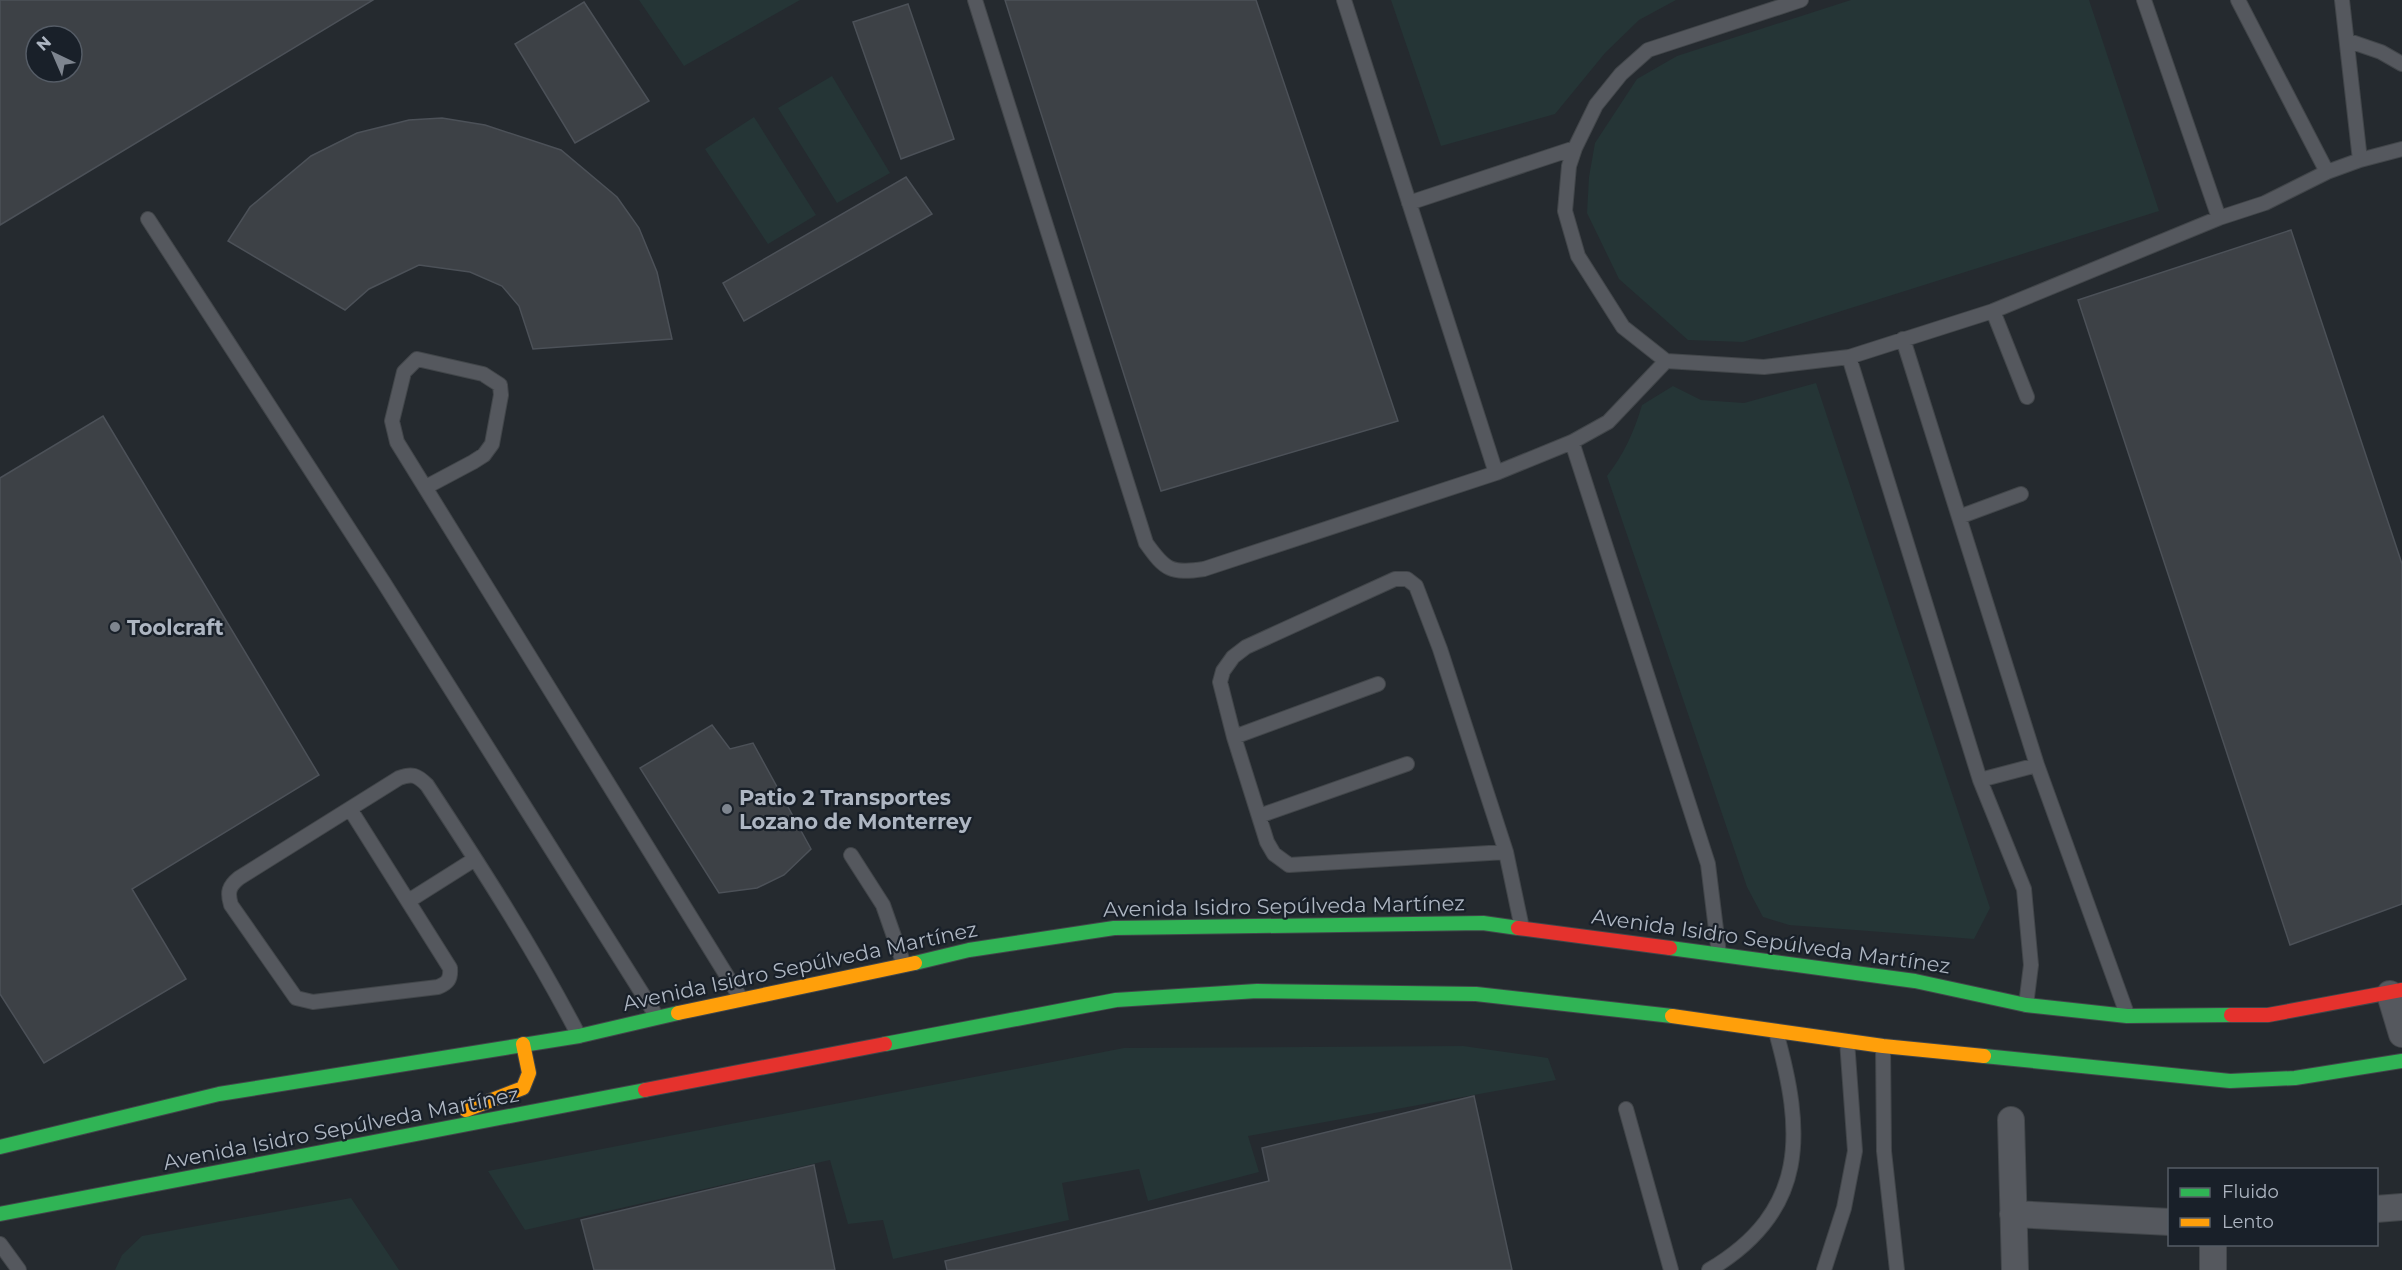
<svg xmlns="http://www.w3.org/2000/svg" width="2402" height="1270" viewBox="0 0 2402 1270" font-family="Montserrat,sans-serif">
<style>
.green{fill:#253536}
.building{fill:#3d4146;stroke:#4c5158;stroke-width:1.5;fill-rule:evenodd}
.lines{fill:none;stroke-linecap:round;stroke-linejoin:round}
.lane-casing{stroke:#42464a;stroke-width:16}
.street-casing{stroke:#42464a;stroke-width:28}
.fast-casing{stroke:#42464a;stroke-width:16}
.slow-casing{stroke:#42464a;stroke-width:16}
.jam-casing{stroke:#42464a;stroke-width:16}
.lane{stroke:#55585e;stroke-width:14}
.street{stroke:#55585e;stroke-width:26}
.fast{stroke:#30b455;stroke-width:14}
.slow{stroke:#ff9f0a;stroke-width:14}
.jam{stroke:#e5322d;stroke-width:14}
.poi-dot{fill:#7e858f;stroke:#192029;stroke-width:2}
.labels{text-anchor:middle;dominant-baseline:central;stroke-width:4.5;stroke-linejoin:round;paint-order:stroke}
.poi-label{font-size:21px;font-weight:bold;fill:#aeb6c2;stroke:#192029;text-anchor:start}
.street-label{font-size:21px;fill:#aeb6c2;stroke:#192029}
</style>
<rect width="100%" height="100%" fill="#252a2f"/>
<path class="green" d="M 639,0 L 800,0 L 684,66 Z
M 1391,0 L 1676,0 L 1639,20 L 1605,53 L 1555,114 L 1441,146 Z
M 1851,0 L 2089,0 L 2159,211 L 1743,342 L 1688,340 L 1619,279 L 1587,213 L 1589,177 L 1595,143 L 1637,79 L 1677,56 Z
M 832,76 L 890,173 L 837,203 L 778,108 Z
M 754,117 L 816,215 L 768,244 L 705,149 Z
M 1816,383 L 1990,908 L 1974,939 L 1789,925 L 1763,917 L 1747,887 L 1607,476 C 1624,454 1634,432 1642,405 L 1673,386 L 1701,400 L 1744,403 Z
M 1463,1046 L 1548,1058 L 1556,1080 L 1248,1136 L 1259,1172 L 1148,1201 L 1139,1169 L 1062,1183 L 1069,1220 L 893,1259 L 883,1220 L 848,1224 L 830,1160 L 525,1230 L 488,1171 L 1124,1048 Z
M 351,1198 L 399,1270 L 115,1270 L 122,1255 L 142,1236 Z"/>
<path class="building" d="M 0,0 L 373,0 L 0,225 ZM 36,36 L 72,36 L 72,72 L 36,72 Z
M 1005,0 L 1256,0 L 1398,421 L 1161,491 Z
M 584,2 L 649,101 L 575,143 L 515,44 Z
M 908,4 L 954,139 L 901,159 L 853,22 Z
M 442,118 L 485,125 L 561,150 L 617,197 L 639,228 L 657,272 L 672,339 L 533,349 L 519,306 L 502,286 L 470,272 L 419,265 L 369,289 L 345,310 L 228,241 L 250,207 L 311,156 L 357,133 L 409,120 Z
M 906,177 L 932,214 L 744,321 L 723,283 Z
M 2291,230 L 2402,564 L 2402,904 L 2290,945 L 2078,300 Z
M 103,416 L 319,775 L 132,889 L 186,979 L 44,1063 L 0,994 L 0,478 Z
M 712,725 L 730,749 L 753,743 L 811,849 L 784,875 L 757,888 L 719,893 L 640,768 Z
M 1474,1096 L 1512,1270 L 947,1270 L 945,1261 L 1269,1181 L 1262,1148 Z
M 814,1165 L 835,1270 L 594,1270 L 581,1220 Z"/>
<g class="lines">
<g class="lane-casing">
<path id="lane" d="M 975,0 L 1146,543 C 1165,570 1171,574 1204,569 L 1496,473 L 1572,442 L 1608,422 L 1666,361
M 1344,0 L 1496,473
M 1801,0 L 1648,50 L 1621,74 L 1596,105 L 1575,148 L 1569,166 L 1565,211 L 1578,256 L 1623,327 L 1666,361 L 1764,367 L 1849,357 L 1993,311 L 2219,218 L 2265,203 L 2327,172 L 2360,160 L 2342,0
M 2144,0 L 2219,218
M 2238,0 L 2327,172
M 2349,41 L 2381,52 L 2402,64
M 2360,160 L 2402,149
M 1409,203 L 1575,148
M 148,219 L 384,583 L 657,1017
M 1993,311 L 2027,397
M 1903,339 L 2037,765 L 2127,1014
M 1849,357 L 1980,780 L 2024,889 L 2031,965 L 2026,1005
M 1572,442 L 1708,864 L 1719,954
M 426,487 L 473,462 L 484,455 L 492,444 L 501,395 L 500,385 L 483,374 L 417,359 L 404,372 L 392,421 L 397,442 L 740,997
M 1959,517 L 2021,494
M 1395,579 L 1407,579 L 1416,586 L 1440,649 L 1506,852 L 1289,865 L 1274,854 L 1267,842 L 1234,737 L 1220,682 L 1223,671 L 1233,657 L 1246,647 Z
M 1234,737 L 1378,684
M 1980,780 L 2037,765
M 350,809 L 450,968 C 451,979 448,983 438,987 L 313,1002 L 296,998 L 231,905 C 227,892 229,886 239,878 L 399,778 C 412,773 417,775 427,785 C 481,867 534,949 579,1036
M 1259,816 L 1407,764
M 1506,852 L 1522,928
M 851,855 L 883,905 L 904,965
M 410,900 L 475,859
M 1883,1046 L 1884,1151 L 1897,1270
M 1626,1109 L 1671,1270
M 0,1244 L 19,1270
M 1709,1270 C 1809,1211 1804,1132 1776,1032
M 1824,1270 L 1844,1208 L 1855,1151 L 1847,1041"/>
</g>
<g class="street-casing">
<path id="street" d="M 2390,994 L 2402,1034
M 2011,1120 L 2015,1270
M 2376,1209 L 2402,1207
M 2013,1214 L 2170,1222
M 2213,1244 L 2213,1270"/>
</g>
<g class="fast-casing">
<path id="fast" d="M 1670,948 L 1915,981 L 2026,1005 L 2127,1016 L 2231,1015
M 915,963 L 969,950 L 1114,928 L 1483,923 L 1518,928
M 885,1044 L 1116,1000 L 1257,991 L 1476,994 L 1672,1016
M 1984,1056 L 2230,1081 L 2295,1078 L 2402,1061
M 0,1147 L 219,1094 L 579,1036 L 678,1013
M 0,1214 L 645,1090"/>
</g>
<g class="slow-casing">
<path id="slow" d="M 678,1013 L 915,963
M 1672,1016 L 1883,1046 L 1984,1056
M 466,1110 L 523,1088 L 529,1073 L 523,1044"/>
</g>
<g class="jam-casing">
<path id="jam" d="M 1518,928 L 1670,948
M 2231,1015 L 2268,1015 L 2402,990
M 645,1090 L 885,1044"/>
</g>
<use href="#lane" class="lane"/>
<use href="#street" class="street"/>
<use href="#fast" class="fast"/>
<use href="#slow" class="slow"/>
<use href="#jam" class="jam"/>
</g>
<g class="poi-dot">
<circle cx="115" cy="627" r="6"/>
<circle cx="727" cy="809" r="6"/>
</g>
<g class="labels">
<g class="poi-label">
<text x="127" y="627">Toolcraft</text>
<text x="739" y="797">Patio 2 Transportes<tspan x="739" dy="24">Lozano de Monterrey</tspan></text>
</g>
<g class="street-label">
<text transform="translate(1284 906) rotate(-1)">Avenida Isidro Sepúlveda Martínez</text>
<text transform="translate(1771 941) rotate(8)">Avenida Isidro Sepúlveda Martínez</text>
<text transform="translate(800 966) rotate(-12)">Avenida Isidro Sepúlveda Martínez</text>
<text transform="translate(341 1128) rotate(-11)">Avenida Isidro Sepúlveda Martínez</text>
</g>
</g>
<rect x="2168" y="1168" width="210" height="78" fill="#192029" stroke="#555c66" stroke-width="1.5"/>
<rect x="2180" y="1188" width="30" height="9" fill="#30b455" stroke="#555c66" stroke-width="1.5"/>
<text x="2222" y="1198" font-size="18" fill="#aeb6c2">Fluido</text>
<rect x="2180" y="1218" width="30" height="9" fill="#ff9f0a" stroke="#555c66" stroke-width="1.5"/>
<text x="2222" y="1228" font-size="18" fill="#aeb6c2">Lento</text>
<g transform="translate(54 54) rotate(316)"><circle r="28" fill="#192029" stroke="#555c66" stroke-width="1.5"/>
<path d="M0-4.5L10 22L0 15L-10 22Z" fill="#7e858f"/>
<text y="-9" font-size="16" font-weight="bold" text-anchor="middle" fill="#aeb6c2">N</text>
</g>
</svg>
